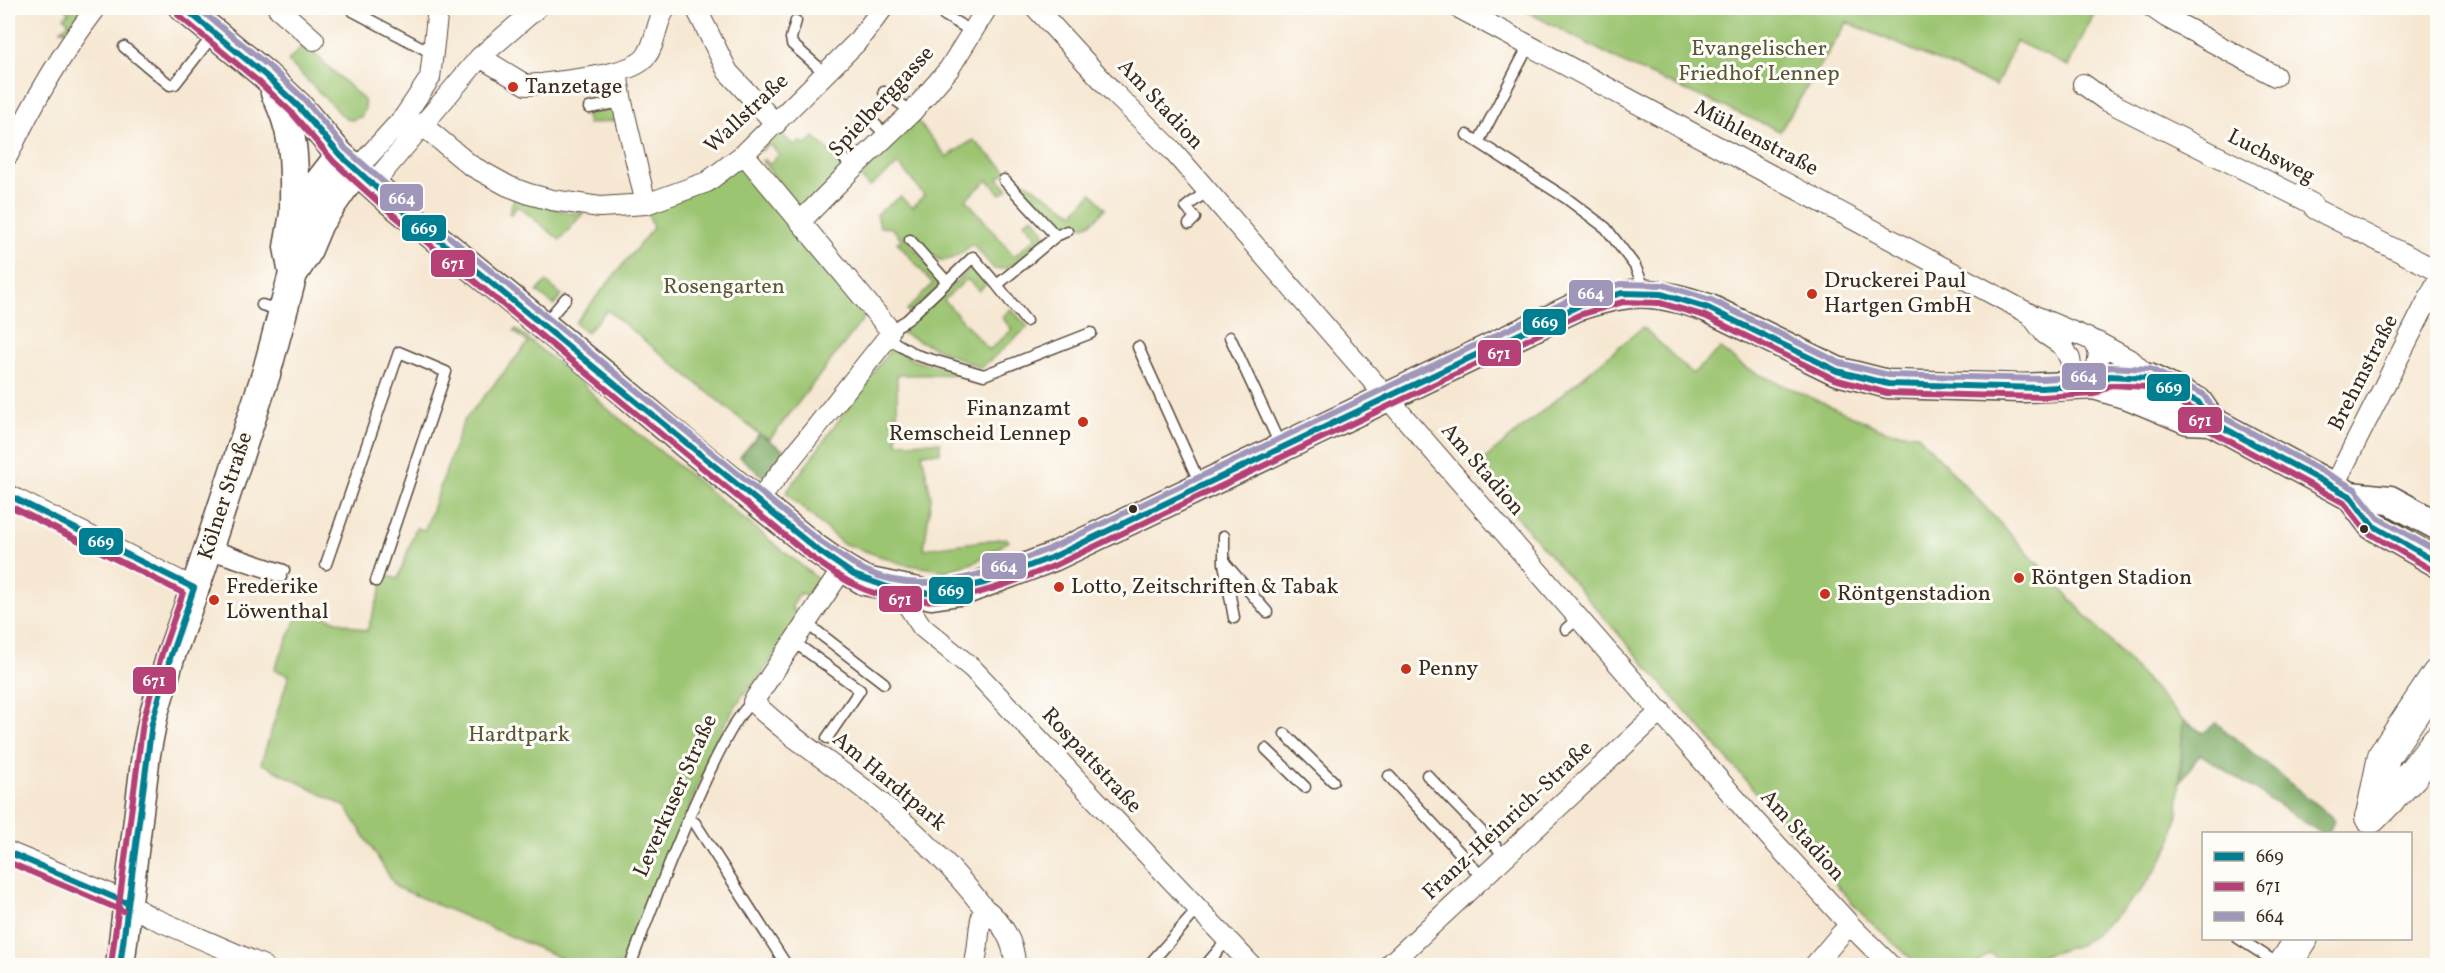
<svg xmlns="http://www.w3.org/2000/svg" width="2445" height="973" viewBox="0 0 2445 973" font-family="Vollkorn,serif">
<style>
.green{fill:#9cc572;stroke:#6c7848;stroke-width:1.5}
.forest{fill:#7daa64;stroke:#5c6a41;stroke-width:1.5}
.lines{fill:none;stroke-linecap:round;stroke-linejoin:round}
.lane-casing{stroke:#574639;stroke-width:13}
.street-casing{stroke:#574639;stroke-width:22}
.secondary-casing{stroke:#574639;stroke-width:31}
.primary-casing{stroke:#574639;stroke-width:34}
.lane{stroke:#fff;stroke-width:10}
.street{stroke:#fff;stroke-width:20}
.secondary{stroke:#fff;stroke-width:28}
.primary{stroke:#fff;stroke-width:32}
.bus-1-casing{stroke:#fdfcf7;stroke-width:10}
.bus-2-casing{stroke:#fdfcf7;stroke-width:10}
.bus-3-casing{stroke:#fdfcf7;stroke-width:10}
.bus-1{stroke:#007e92;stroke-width:6}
.bus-2{stroke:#b54176;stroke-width:6}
.bus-3{stroke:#9f96b9;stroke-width:6}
.poi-dot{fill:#c8321e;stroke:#fdfcf7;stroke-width:2}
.bus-dot{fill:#3b2a1e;stroke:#fdfcf7;stroke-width:2}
.labels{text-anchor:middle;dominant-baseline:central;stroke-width:6;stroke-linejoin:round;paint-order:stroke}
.park-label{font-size:22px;fill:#585837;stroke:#fdfcf7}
.poi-label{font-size:22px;fill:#3b2a1e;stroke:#fdfcf7;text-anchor:start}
.street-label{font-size:22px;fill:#3b2a1e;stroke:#fdfcf7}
.line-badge{stroke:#fdfcf7;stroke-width:2}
.badge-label{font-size:16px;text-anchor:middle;font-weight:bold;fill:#fff}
</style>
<rect width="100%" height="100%" fill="#fdfcf7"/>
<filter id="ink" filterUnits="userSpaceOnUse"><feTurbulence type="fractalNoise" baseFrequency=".0167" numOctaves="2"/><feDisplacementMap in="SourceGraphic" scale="12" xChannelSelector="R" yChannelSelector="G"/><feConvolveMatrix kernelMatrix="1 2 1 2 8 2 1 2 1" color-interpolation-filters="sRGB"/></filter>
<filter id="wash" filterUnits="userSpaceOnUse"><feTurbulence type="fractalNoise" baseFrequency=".008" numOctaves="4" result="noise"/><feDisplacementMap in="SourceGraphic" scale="24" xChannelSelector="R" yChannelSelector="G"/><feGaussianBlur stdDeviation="1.35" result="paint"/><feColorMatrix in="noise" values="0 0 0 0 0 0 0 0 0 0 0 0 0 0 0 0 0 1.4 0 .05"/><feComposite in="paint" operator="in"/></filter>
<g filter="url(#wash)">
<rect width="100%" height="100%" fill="#f6e7d2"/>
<path class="green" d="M 65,8 L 89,8 L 70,31 L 61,30 L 69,23 L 64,17 L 69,13 Z
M 1520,8 L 2097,8 L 2068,66 L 2016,41 L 1996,86 L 1847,22 L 1780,131 L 1630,66 Z
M 304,44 L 364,100 L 365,108 L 361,117 L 352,120 L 346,119 L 288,61 Z
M 616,107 L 618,120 L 588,124 L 585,113 Z
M 915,118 L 947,157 L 973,140 L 1007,171 L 1074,213 L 1092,193 L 1105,208 C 1090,231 1074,231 1049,220 L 1008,171 L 998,178 L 1008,189 L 1001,194 L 988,180 L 966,199 L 1014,256 L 1037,237 L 1024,222 L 1033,217 L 1043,229 L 1044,240 C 1030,252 1013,271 994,269 L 973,244 C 937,273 939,261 913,232 L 906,238 L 938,279 L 939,286 L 910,313 L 907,310 L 933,284 L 897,242 L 902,240 L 892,228 L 880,227 L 877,214 L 900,197 L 913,207 L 924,195 L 899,164 L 869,187 L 856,171 Z
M 777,130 L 795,146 L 801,141 L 806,146 L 814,137 L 849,169 L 802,211 L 762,161 L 764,159 L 769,164 L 779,155 L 770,144 L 759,152 Z
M 740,163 L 867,314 L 770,439 L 759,434 L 607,310 L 586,333 L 575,323 L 653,228 L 647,211 Z
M 515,195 L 569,213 L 583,213 L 560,240 L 518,206 L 511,214 L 509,213 Z
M 974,269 L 988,282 L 979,291 L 967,279 L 944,300 L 989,350 L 1012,330 L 1002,317 L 1011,309 L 1028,327 L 981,368 L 897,331 L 968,271 Z
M 546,282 L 562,295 L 554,305 L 537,292 Z
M 1643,327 L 1692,374 L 1720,349 L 1747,369 L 1886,431 L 1917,434 L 2183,720 L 2178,812 L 2171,844 L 2157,868 L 2140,892 L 2110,921 L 2082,944 L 2012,965 L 2005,965 L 1990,953 L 1975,965 L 1918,965 L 1863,915 L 1474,468 Z
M 516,329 L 586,387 L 603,405 L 823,583 L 812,599 L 800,593 L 791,608 L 802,615 L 761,676 L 742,696 L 723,727 L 622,965 L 577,965 L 396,887 L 346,807 L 261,763 L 289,675 L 274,670 L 301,609 L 367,631 L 386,575 L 398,579 L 416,528 L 425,530 L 463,422 L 528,343 L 514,331 Z
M 892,347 L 915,361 L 985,374 L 897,375 L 897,443 L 940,442 L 940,453 L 922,453 L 931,497 L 924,549 L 1006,538 L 1009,541 L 975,562 L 947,571 L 903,564 L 842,543 L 786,493 Z"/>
<path class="forest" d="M 759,434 L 787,452 L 766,479 L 740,457 Z
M 2183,720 L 2203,733 L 2216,723 L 2334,819 L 2329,833 L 2321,833 L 2200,754 L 2181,781 Z"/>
</g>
<g filter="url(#ink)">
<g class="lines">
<g class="lane-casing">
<path id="lane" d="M 356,8 L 353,11 L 434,54
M 944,15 L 973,32
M 796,21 L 791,38 L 792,44 L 825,73
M 124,47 L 170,85 L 175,84 L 214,34
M 884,92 L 912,112
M 589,108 L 622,102
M 870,119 L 887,136
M 1467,135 L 1566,198 L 1606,228 L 1635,266 L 1646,292
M 1479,141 L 1529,45
M 841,155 L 853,168
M 1004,180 L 1056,236
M 1189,224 L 1195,218 L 1186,207 L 1206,192
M 910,240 L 947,282
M 997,285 L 1026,321
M 262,305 L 282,311
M 545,323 L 566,298
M 890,330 L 907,320 L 973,257 L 997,285 L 1056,236 L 1067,231
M 1230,337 L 1281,447
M 887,338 L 916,355 L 984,375 L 1091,333
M 1138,347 L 1201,486
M 1224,536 L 1224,562 L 1267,612
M 210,545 L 284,570
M 207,553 L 281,577
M 1224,563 L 1234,618
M 326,564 L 399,352 L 446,372 L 376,581
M 806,623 L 884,683
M 1566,629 L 1579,617
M 794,642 L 860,690 L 827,738
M 1285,734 L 1333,781
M 1266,749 L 1305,787
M 1427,775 L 1506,857
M 1389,776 L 1483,878
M 689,819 L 695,823 L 787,966
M 2238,938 L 2280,965
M 630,966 C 646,922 722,720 753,702
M 1148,966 L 1198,909
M 1205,966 L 1228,939"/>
</g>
<g class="street-casing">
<path id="street" d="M 278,8 L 314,40
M 696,8 L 728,72 L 776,124
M 1036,8 L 1113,92 L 1172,150 L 1754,820 L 1851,926 L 1891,966
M 1459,8 L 2030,314 L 2099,343 L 2132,361 L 2149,378
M 2153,8 L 2166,17 L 2275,76
M 480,57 L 526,85 L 538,84
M 617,73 L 622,102 L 646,204
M 542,84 C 566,80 629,76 645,58 C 657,43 655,22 666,8
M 2083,84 L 2105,100 L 2311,203 L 2315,209 L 2438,271
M 421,124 L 470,165 L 508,186 L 529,194 L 552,200 L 600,207 L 646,204 L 707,182 L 744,154 L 856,43 L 883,8
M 744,154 L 890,330 L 887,338 L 757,502
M 8,155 C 33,102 61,54 96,8
M 356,170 L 404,117 L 430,78 L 438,8
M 372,185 L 480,57 L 537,8
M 801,221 L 853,168 L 912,112 L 949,69 L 987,8
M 2030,314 L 2045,334 L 2063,346 L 2070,359 L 2074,386
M 2094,385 L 2099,353 L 2094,341
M 2333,487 L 2438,280
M 8,495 L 194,588
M 843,568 L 753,702 C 791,739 838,767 879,801 C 918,833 953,868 984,908 C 977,926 980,947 974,966
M 897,589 L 922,627 L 972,668 L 1252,966
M 8,852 L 107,893 L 153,918 L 264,966
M 984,908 C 1002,921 1015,943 1015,966
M 1388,966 L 1661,711
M 1814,966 L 1841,934 L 1851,926"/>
</g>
<g class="secondary-casing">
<path id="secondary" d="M 184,8 L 265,75 L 298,106 L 340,155 L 391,201 L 608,378 L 687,445 L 816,549 L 843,568 L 865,581 L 932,595 L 966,590 L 1053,557 L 1576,307 C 1630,289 1654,289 1708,308 L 1837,371 L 1888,384 L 2022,388 L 2094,385 L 2131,396 L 2188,420 L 2211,421
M 275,93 C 297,135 294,167 294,214
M 293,274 L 288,247 L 294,214 L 340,155
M 2098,382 L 2109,376 L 2149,378 L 2198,402 L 2211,421 L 2350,496 L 2372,525 L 2438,563
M 2350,496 L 2390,500 L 2438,526
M 120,966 L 146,754 L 154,713 L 171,655 L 201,571 L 266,374 L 293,274 L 306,254 L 319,223 L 356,170"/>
</g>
<g class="primary-casing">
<path id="primary" d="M 2372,815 L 2384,756 L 2438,675
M 2371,817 L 2412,775 L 2438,741
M 2284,966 L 2302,938"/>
</g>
<use href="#lane" class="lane"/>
<use href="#street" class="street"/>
<use href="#secondary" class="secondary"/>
<use href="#primary" class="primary"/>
<g class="bus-1-casing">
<path id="bus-1" d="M 184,8 L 265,75 L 298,106 L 340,155 L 391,201 L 816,549 L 854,575 L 893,589 L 917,593 L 940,593 L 984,583 L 1053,557 L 1576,307 L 1622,293 L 1661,294 L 1708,308 L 1837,371 L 1888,384 L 2041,388 L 2094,385 L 2109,376 L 2149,378 L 2198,402 L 2211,421 L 2350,496 L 2372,525 L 2438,563
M 8,495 L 194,588
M 8,852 L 127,903
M 120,966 L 152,723 L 171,655 L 194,588"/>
</g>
<g class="bus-2-casing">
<path id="bus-2" d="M 178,15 L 259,82 L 291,112 L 334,162 L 385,208 L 810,556 C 825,567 840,578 857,586 C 925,619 991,591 1056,565 L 1579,315 L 1623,302 L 1660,303 L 1705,316 L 1834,379 L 1887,393 L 2042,397 L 2095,394 L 2111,385 L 2147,387 L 2192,409 L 2207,429 L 2344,503 L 2367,532 L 2434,571
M 8,505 L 183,593 L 162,653 L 143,722 L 111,965
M 8,862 L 123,911"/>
</g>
<g class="bus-3-casing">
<path id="bus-3" d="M 198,8 L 271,68 L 305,100 L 346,149 L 397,194 L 821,542 C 835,551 849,562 864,570 C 927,600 989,572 1049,549 L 1572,299 L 1620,284 L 1663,285 L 1711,300 L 1840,363 L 1889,375 L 2041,379 L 2091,376 L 2109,367 L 2150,369 L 2203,394 L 2217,414 L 2355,489 L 2378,518 L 2438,552"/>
</g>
<use href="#bus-1" class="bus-1"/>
<use href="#bus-2" class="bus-2"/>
<use href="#bus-3" class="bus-3"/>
</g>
</g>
<g class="poi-dot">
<circle cx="513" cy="87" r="6"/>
<circle cx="1812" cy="294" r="6"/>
<circle cx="1083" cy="422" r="6"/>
<circle cx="2019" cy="578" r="6"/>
<circle cx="1059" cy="587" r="6"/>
<circle cx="1825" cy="594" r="6"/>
<circle cx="214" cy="600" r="6"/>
<circle cx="1406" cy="669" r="6"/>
</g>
<g class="bus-dot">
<circle cx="1133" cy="509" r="5"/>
<circle cx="2364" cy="529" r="5"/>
</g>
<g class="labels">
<g class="park-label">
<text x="1759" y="49">Evangelischer<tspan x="1759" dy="25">Friedhof Lennep</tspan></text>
<text x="724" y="287">Rosengarten</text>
<text x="519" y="735">Hardtpark</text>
</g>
<g class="poi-label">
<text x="525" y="87">Tanzetage</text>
<text x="1824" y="281">Druckerei Paul<tspan x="1824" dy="25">Hartgen GmbH</tspan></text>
<text x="1071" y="409" text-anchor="end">Finanzamt<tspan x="1071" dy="25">Remscheid Lennep</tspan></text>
<text x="2031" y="578">Röntgen Stadion</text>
<text x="226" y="587">Frederike<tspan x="226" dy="25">Löwenthal</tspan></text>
<text x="1071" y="587">Lotto, Zeitschriften &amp; Tabak</text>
<text x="1837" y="594">Röntgenstadion</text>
<text x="1418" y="669">Penny</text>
</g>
<g class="street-label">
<text transform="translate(882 102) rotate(-47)">Spielberggasse</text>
<text transform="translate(1160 105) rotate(47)">Am Stadion</text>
<text transform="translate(747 114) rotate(-43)">Wallstraße</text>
<text transform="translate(1756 139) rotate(28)">Mühlenstraße</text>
<text transform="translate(2271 157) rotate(27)">Luchsweg</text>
<text transform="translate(2364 373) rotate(-63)">Brehmstraße</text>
<text transform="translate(1482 470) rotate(49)">Am Stadion</text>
<text transform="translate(226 496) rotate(-72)">Kölner Straße</text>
<text transform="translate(1091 761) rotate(47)">Rospattstraße</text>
<text transform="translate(889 782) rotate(40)">Am Hardtpark</text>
<text transform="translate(676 796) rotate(-66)">Leverkuser Straße</text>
<text transform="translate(1508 821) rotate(-43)">Franz-Heinrich-Straße</text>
<text transform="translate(1802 836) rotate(48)">Am Stadion</text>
</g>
</g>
<g class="line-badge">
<rect x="379" y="183" width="45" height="29" rx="6" fill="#9f96b9"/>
<rect x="401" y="214" width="46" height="28" rx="6" fill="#007e92"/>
<rect x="430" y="249" width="46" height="29" rx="6" fill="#b54176"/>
<rect x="1568" y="279" width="46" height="28" rx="6" fill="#9f96b9"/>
<rect x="1522" y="308" width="45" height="28" rx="6" fill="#007e92"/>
<rect x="1477" y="339" width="45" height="28" rx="6" fill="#b54176"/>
<rect x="2061" y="362" width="46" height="29" rx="6" fill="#9f96b9"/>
<rect x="2146" y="373" width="45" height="29" rx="6" fill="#007e92"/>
<rect x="2177" y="406" width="46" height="28" rx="6" fill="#b54176"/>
<rect x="78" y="527" width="46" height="29" rx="6" fill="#007e92"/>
<rect x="981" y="552" width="46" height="28" rx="6" fill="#9f96b9"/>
<rect x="928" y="576" width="46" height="29" rx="6" fill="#007e92"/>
<rect x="878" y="585" width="45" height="28" rx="6" fill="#b54176"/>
<rect x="132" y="666" width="45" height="29" rx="6" fill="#b54176"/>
</g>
<g class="badge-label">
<text x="402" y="204">664</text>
<text x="424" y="234">669</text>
<text x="453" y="269">671</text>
<text x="1591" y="299">664</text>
<text x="1545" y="328">669</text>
<text x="1499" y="359">671</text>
<text x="2084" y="382">664</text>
<text x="2169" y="393">669</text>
<text x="2200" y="426">671</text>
<text x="101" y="547">669</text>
<text x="1004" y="572">664</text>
<text x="951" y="596">669</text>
<text x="900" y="605">671</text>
<text x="154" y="686">671</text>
</g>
<rect width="2445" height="973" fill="none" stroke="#fdfcf7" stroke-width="30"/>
<rect x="2202" y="832" width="210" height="108" fill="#fdfcf7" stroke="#afa8a0" stroke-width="1.5"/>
<rect x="2214" y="852" width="30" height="9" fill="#007e92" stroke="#afa8a0" stroke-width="1.5"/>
<text x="2256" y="862" font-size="18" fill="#3b2a1e">669</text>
<rect x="2214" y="882" width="30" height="9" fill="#b54176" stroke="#afa8a0" stroke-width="1.5"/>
<text x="2256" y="892" font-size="18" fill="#3b2a1e">671</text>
<rect x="2214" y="912" width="30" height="9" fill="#9f96b9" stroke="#afa8a0" stroke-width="1.5"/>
<text x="2256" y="922" font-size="18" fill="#3b2a1e">664</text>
</svg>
